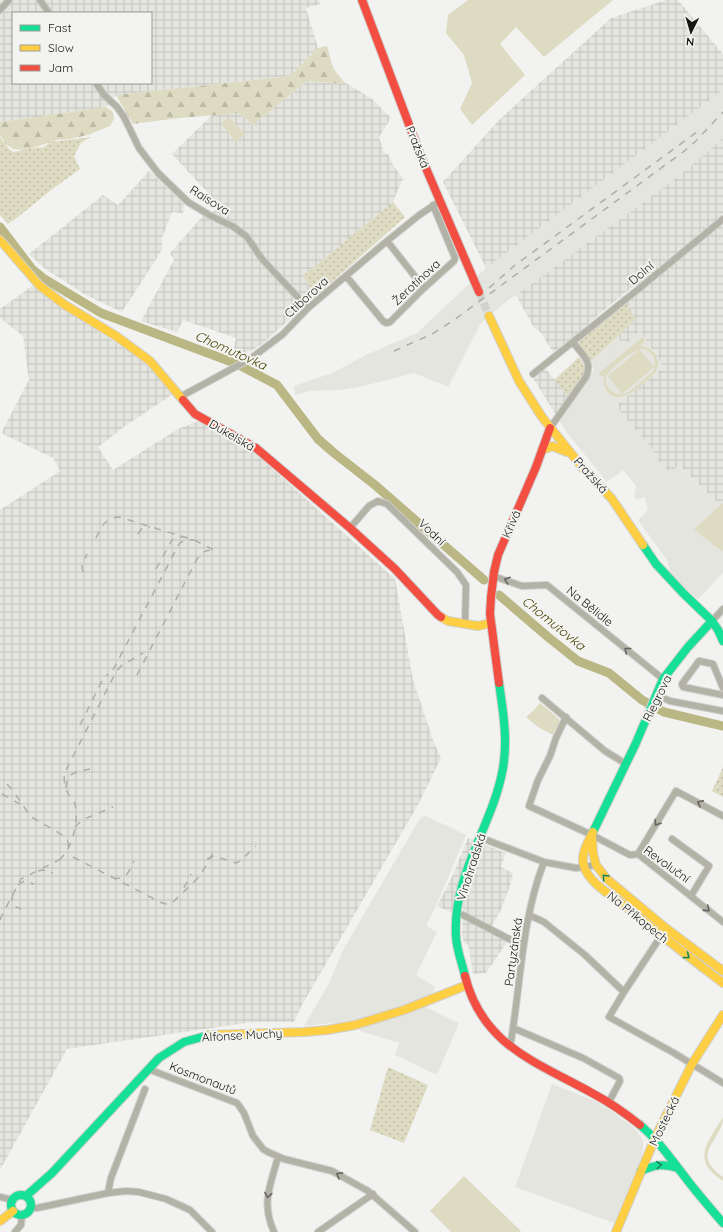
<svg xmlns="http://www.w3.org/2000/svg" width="723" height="1232" viewBox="0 0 723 1232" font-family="Quicksand,sans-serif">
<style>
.built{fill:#e5e5df}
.industrial{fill:url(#industrial-grid);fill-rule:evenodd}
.grass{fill:#dddbc1;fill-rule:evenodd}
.forest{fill:url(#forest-firs)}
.park{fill:url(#park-dots)}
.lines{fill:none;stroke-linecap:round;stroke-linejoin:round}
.river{stroke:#bab785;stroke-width:9}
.secondary-tunnel{stroke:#d1d1cf;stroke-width:8;stroke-dasharray:8 4;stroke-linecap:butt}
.street-casing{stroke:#cfcfcd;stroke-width:8}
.fast-casing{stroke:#cfcfcd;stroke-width:10}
.slow-casing{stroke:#cfcfcd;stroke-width:10}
.jam-casing{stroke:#cfcfcd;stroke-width:10}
.street{stroke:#b3b2a7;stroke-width:6}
.fast{stroke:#16e098;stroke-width:8}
.slow{stroke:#ffcf43;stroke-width:8}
.jam{stroke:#f24e42;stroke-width:8}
.rail{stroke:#aeaea8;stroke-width:1.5;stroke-dasharray:7 7;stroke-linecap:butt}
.oneway{stroke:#65645e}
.oneway2{stroke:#16865e}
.labels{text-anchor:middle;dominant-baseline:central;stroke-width:4;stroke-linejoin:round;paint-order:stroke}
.street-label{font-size:12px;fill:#171716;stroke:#f3f3ef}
.water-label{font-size:13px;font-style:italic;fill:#464309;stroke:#f3f3ef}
</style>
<defs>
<pattern id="industrial-grid" width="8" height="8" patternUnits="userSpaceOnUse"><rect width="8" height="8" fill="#e5e5df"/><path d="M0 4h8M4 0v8" fill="none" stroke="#c4c4bf"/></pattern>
<pattern id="forest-firs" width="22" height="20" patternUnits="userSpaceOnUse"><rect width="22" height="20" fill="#dddbc1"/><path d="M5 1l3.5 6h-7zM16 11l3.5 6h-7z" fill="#bdbba5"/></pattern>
<pattern id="park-dots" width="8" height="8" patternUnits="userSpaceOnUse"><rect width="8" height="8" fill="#dddbc1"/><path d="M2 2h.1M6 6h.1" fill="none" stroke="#bdbba5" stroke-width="1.8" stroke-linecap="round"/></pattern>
</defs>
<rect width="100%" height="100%" fill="#f2f2f0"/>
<path class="built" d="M 723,90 L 723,138 L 678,177 L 506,302 L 481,323 L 448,387 L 414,373 L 360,387 L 339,390 L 310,391 L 295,395 L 294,386 L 332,373 L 368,354 L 417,333 L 486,268 Z
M 640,331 L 664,367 L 616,406 L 652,449 L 658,460 L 670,473 L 678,465 L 721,506 L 695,528 L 716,547 L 723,551 L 723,573 L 698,599 L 671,576 L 667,560 L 638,520 L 648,510 L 645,497 L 637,500 L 634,497 L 636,486 L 623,470 L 607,482 L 567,433 L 560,421 L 594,370 L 591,361 L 617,336 L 624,344 Z
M 424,815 L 466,835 L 436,906 L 426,926 L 437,932 L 416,975 L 435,987 L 427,1008 L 459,1023 L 437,1075 L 395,1055 L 399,1043 L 360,1031 L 351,1021 L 304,1026 L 328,985 L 343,950 L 419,820 Z
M 552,1084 L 595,1101 L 610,1110 L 635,1129 L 643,1140 L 643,1149 L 641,1158 L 614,1223 L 515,1187 Z"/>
<path class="industrial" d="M 0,0 L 319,0 L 320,4 L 306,8 L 318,48 L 290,76 L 116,95 L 106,107 L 0,122 ZM 13,13 L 151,13 L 151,83 L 13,83 Z
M 666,0 L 678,0 L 723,54 L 723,90 L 486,268 L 443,182 L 500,119 L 611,18 Z
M 307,81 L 341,84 L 344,82 L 371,98 L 391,118 L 379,137 L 384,153 L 388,154 L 393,165 L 404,180 L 402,180 L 393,202 L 303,276 L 316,296 L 262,344 L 240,358 L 232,354 L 236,338 L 183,320 L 177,332 L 141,321 L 174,260 L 170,253 L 202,217 L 221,207 L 172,154 L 212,115 L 239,113 L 253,125 Z
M 723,138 L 723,214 L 637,286 L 635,285 L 598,315 L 575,337 L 553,352 L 540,332 L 534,328 L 516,295 L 678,177 Z
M 149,171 L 184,204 L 183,213 L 172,212 L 162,238 L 162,250 L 122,312 L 84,294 L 44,268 L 29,254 L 103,195 L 118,205 Z
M 723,222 L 723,503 L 721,506 L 679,465 L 670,473 L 658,460 L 652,449 L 616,406 L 664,367 L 640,331 L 624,345 L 617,336 L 636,319 L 626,303 Z
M 35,284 L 52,301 L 141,359 L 173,394 L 128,424 L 98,447 L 113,470 L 178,429 L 198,421 L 248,447 L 395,579 L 413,680 L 433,740 L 441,758 L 419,803 L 302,1005 L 294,1022 L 253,1022 L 67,1049 L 0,1170 L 0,510 L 60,471 L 53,458 L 1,433 L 29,380 L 23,336 L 0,318 L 0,309 Z
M 545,368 L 568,396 L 556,415 L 533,378 Z
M 468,838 L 506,853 L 501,867 L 513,873 L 511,883 L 501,910 L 495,920 L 489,931 L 507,942 L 486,973 L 473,974 L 468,944 L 464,943 L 462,936 L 463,908 L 454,906 L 451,912 L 437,906 L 452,877 Z"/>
<path class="grass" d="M 468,0 L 613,0 L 544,57 L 516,27 L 500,44 L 525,75 L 472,125 L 460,109 L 472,83 L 464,55 L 446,33 L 448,15 Z
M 229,117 L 245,134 L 236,142 L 221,124 Z
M 643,337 L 645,341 L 640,346 C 654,346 664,362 654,374 C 644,383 623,406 609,393 C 604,389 603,382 604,376 L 602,377 L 599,373 ZM 639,349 C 652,348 659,361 652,372 C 645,378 634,389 626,393 C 615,398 604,388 606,377 C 608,370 631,351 639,350 L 608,376 L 622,394 L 654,367 Z
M 723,503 L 723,551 L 716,547 L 694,529 Z
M 540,703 L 559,719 L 560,721 L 553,735 L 538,727 L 527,718 L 527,716 L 533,711 Z
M 723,1117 C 723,1141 688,1153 723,1177 L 723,1181 C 690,1160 708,1142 723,1117 Z
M 464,1176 L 521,1231 L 520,1232 L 451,1232 L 430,1211 Z"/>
<path class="forest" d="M 327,46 L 333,68 L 344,82 L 341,84 L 307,81 L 253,125 L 239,113 L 179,118 L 133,124 L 116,95 L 290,76 L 318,48 Z
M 106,107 L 113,112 L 114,119 L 110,126 L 88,135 L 69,139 L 57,140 L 26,150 L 13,149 L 6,144 L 0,135 L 0,122 Z"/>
<path class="park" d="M 0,137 L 9,149 L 13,152 L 40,147 L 42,148 L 51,142 L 91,137 L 81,143 L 74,156 L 80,169 L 51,190 L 13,221 L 11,221 L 8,224 L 0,215 Z
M 393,202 L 405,217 L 316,296 L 303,276 Z
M 626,303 L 636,319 L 591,361 L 578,343 Z
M 579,357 C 592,373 578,382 568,396 L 554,380 Z
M 723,767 L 723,797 L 712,791 Z
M 388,1067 L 428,1085 L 404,1143 L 370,1130 Z"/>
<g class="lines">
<path class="river" d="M 0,227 L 32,269 L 43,278 L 101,313 L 237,364 L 277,385 L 318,439 L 334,453 L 375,485 L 484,580
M 499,595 L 548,637 L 578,661 L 609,673 L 642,700 L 664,712 L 723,726"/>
<path class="secondary-tunnel" d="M 479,292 L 489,316"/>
<g class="street-casing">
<path id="street" d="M 40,0 L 49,13
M 0,10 L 9,0
M 96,83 L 104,95 L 117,107 L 124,117 L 139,148 L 158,173 L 188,202 L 211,216 L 234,227 L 247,237 L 262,259 L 308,308
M 387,241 L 424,288
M 346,276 L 383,321 L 386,323 L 390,322 L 424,288 L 454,261 L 455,258 L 433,205
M 533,374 L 641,287 L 723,219
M 180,397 L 250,359 L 283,334 L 308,308 L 387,241 L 418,216 L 440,201
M 550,428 L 586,377 C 593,361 582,355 573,342
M 350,528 L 369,506 L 378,501 L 387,504 L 457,572 L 466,585 L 465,624
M 493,576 L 522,586 L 547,585 L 663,679
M 712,621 L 723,609
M 723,688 L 713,664 L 699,661 L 682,684 L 683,687 L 723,695
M 656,695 L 670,701 L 723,711
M 542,698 L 605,751 L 626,764
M 566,717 L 556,738 L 550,756 L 538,780 L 529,806 L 592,835 L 630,855 L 638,854 L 723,922
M 479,837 L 544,862 L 576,868 L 596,865
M 672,839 L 709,866 L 691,896
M 638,854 L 676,791 L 723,816
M 463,915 L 511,940 L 524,944
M 529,915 L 544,922 L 585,955 L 624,992
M 661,936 L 624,992 L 609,1017 L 674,1053 L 723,1083
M 513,1028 L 583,1058 L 619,1078 L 620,1081 L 609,1102
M 510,1047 C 521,985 521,921 544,862
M 148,1069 L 237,1103 L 244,1113 L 253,1136 L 263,1149 L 268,1152 L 284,1159 L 332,1171 L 368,1191 L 415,1232
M 108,1193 L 111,1178 L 145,1089
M 0,1197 L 13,1200
M 31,1208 L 37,1208 L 108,1193 L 126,1191 L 139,1192 L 166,1199 L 190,1210 L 212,1232
M 15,1232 L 21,1225 L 22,1215
M 274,1232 C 261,1202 270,1187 278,1157
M 318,1232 L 373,1194"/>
</g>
<g class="fast-casing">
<path id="fast" d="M 643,545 L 656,564 L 683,593 L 712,621 L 718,630 L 723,641
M 593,832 L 636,743 L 663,679 L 688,647 L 712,621
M 465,976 C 462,963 457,951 456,937 C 452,874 493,826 503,768 C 508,739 503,711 499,683
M 640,1125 C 658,1140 671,1159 685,1177 C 697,1193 710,1208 723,1223
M 641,1171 C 654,1165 664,1163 678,1168
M11 1205a10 10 0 1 1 20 0a10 10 0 1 1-20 0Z
M 26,1196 L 52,1173 L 159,1058 L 184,1042 L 209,1035"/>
</g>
<g class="slow-casing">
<path id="slow" d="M 0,240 L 40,286 L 65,305 L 116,336 L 150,361 L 183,400
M 489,316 L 519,381 L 542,417 L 582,467 L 612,499 L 643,545
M 542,450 L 552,446 L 567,452
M 441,617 L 448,621 L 478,626 L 491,623
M 593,832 C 588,842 580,855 584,866 C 588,882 612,896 625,906 C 657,932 690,958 723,983
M 592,836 L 593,853 L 596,865 L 607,879 L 667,929 L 723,971
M 209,1035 L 304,1032 L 327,1030 L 355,1025 L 404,1010 L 467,985
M 0,1221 L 13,1211
M 616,1232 L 655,1138 L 692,1064 L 723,1015"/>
</g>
<g class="jam-casing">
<path id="jam" d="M 362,0 L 422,159 L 479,292
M 183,400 L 195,414 L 256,448 L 350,528 L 395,569 L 438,615 L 441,617
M 499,683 L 490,614 L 491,597 L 494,572 L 498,555 L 536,467 L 550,428
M 465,976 C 482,1045 536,1062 592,1093 C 609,1102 625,1113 640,1125"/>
</g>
<use href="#street" class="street"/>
<use href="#fast" class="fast"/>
<use href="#slow" class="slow"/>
<use href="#jam" class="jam"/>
<path class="rail" d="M 489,288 L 514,266 L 701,129
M 394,351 L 432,334 L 454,320 L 683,152 L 696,141 L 723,112
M 138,534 L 143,527 L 150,527
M 96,538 C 101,527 105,518 119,517 L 194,540 L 214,550
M 156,569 L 172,540 L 179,537 L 183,537
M 83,572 L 82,566 L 87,554
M 113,670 L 179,544 C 184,540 187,539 194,540
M 137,675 L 197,559 C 203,551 207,549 216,551
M 80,725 L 103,679 L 108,674
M 7,784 L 14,792 L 30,816 L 64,836 C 68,840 69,843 68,848
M 66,788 C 67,771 77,772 90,769
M 2,794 L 20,804
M 75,827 L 82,820 L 113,807
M 73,857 L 162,903 L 167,904 L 172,903 L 200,876 L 215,849
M 207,859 L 214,856 L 236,863 L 240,861 L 256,846
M 59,860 C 73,849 79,820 75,804 C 74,800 72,799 70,796 C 65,791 63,779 65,772 L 116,672 L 121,666 L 143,653
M 38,871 L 43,870 L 53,873
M 113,878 C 127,880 129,871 134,861
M 18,885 L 24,881 L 34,884
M 184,888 L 191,874
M 13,894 L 12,899 L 14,906 L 21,909
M 0,920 L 3,913 L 21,879 L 65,857"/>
</g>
<defs><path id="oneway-chevron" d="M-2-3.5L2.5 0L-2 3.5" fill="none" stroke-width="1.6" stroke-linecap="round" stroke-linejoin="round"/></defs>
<g class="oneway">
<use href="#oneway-chevron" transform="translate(507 580) rotate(-161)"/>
<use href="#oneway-chevron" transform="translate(627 650) rotate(-141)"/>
<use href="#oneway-chevron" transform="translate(700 803) rotate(-152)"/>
<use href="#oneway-chevron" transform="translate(657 823) rotate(122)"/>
<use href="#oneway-chevron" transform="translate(707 909) rotate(40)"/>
<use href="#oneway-chevron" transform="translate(339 1175) rotate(-151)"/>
<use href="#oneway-chevron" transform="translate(268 1195) rotate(101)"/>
</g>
<g class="oneway2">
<use href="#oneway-chevron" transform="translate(605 877) rotate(-133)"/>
<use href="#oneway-chevron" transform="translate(687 956) rotate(37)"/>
<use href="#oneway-chevron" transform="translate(659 1165) rotate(-5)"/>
</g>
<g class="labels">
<g class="street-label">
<text transform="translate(418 147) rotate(68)">Pražská</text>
<text transform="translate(210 200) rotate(32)">Raisova</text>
<text transform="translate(641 273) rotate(-40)">Dolní</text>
<text transform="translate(416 282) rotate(-43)">Žerotínova</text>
<text transform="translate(306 297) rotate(-42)">Ctiborova</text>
<text transform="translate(232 435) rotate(30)">Dukelská</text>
<text transform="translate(591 475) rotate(48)">Pražská</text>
<text transform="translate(511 524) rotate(-67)">Křivá</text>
<text transform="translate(432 532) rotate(44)">Vodní</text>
<text transform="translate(590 606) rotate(39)">Na Bělidle</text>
<text transform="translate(657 698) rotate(-64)">Riegrova</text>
<text transform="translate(667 864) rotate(36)">Revoluční</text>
<text transform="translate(471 867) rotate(-72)">Vinohradská</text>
<text transform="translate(638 917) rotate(39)">Na Příkopech</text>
<text transform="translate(513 952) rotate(-82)">Partyzánská</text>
<text transform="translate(242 1035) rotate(-3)">Alfonse Muchy</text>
<text transform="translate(203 1078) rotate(21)">Kosmonautů</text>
<text transform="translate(664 1121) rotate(-64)">Mostecká</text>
</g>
<g class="water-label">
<text transform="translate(231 350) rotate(24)">Chomutovka</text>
<text transform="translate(554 623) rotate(39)">Chomutovka</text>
</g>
</g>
<rect x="12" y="12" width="140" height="72" fill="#f3f3ef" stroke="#9b9b98"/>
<rect x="20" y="25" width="20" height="6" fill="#16e098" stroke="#9b9b98"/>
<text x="48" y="32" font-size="12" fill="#171716">Fast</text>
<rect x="20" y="45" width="20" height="6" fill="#ffcf43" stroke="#9b9b98"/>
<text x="48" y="52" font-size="12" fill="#171716">Slow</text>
<rect x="20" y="65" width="20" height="6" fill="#f24e42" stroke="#9b9b98"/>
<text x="48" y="72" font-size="12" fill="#171716">Jam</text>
<g transform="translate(691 32) rotate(185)" stroke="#f3f3ef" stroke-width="3" paint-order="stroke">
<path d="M0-3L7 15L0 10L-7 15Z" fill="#171716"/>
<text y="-6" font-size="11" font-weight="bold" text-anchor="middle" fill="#171716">N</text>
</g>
</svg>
